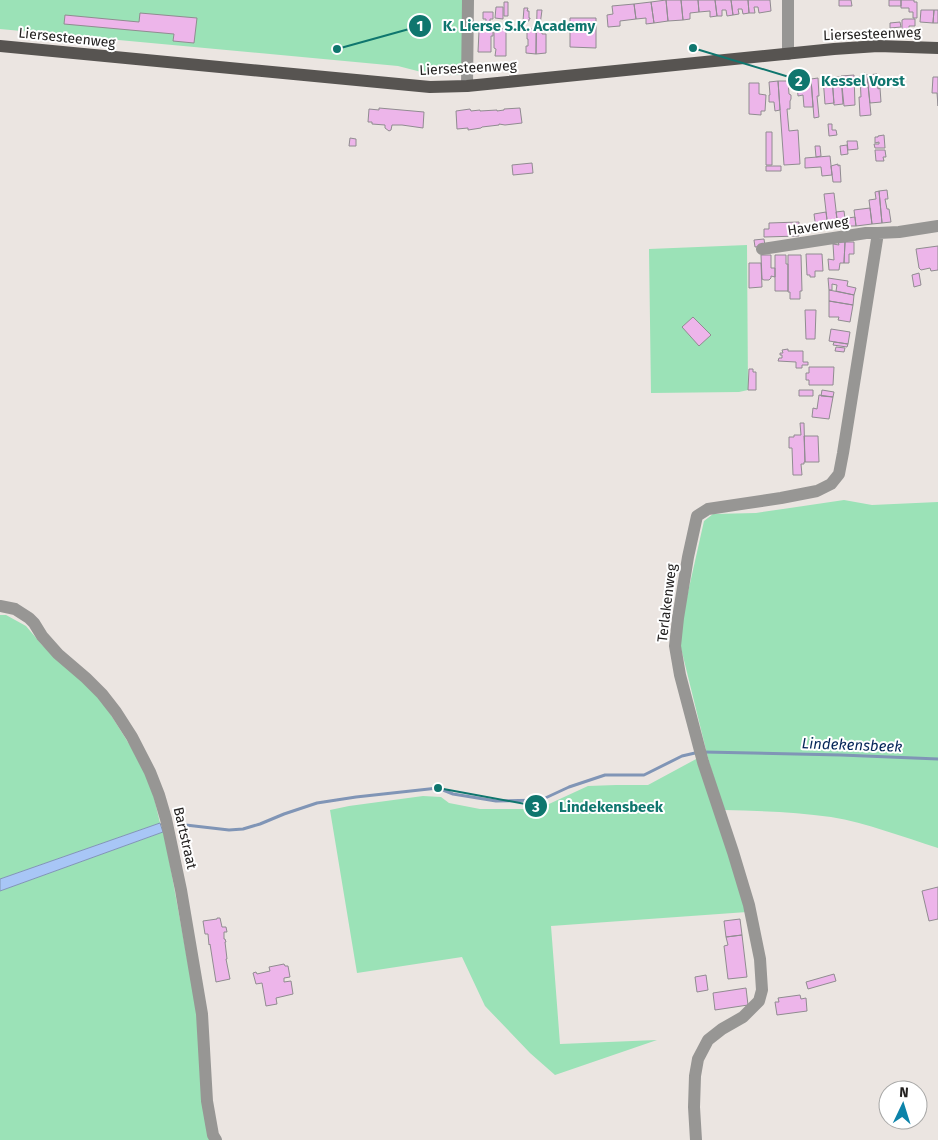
<svg xmlns="http://www.w3.org/2000/svg" width="938" height="1140" viewBox="0 0 938 1140" font-family="'Fira Sans',sans-serif">
<style>
.green{fill:#9be2b7}
.water{fill:#a8c6f6;stroke:#8095b6}
.lines{fill:none;stroke-linecap:round;stroke-linejoin:round}
.stream{stroke:#8095b6;stroke-width:3}
.building{fill:#edb5ea;stroke:#908c90}
.minor{stroke:#979694;stroke-width:12}
.major{stroke:#575451;stroke-width:12}
.labels{text-anchor:middle;dominant-baseline:central;stroke-width:4;stroke-linejoin:round;paint-order:stroke}
.street-label{font-size:14px;fill:#242221;stroke:#fff}
.water-label{font-size:15px;font-style:italic;fill:#062659;stroke:#fff}
.leader{fill:none;stroke:#0f766e;stroke-width:2}
.callout-dot{fill:#0f766e;stroke:#fff;stroke-width:2}
.mark-label{font-size:15px;text-anchor:middle;font-weight:bold;fill:#fff}
.callout-label{font-size:15px;text-anchor:middle;font-weight:bold;fill:#0f766e;stroke:#fff;stroke-width:4;stroke-linejoin:round;paint-order:stroke}
</style>
<rect width="100%" height="100%" fill="#ebe5e1"/>
<path class="green" d="M 0,0 L 465,0 L 462,75 L 433,75 L 398,66 L 0,29 Z
M 747,245 L 748,390 L 739,392 L 651,393 L 649,249 Z
M 844,500 L 872,505 L 938,502 L 938,848 C 903,837 867,823 831,817 C 796,812 760,811 724,810 L 709,762 L 680,644 L 682,619 L 704,521 L 713,514 L 756,513 Z
M 0,615 L 6,615 L 26,626 L 42,645 L 83,681 L 104,704 L 136,755 L 152,789 L 160,823 L 0,879 Z
M 698,758 L 747,912 L 551,926 L 560,1044 L 657,1040 L 555,1075 L 530,1053 L 485,1006 L 462,957 L 357,973 L 330,810 L 349,806 L 423,796 L 441,797 L 449,803 L 480,809 L 538,809 L 588,786 L 616,785 L 648,785 Z
M 163,832 L 166,843 L 197,1013 L 210,1140 L 0,1140 L 0,891 Z"/>
<path class="water" d="M 160,823 L 163,832 L 0,891 L 0,879 Z"/>
<g class="lines">
<path class="stream" d="M 704,752 L 841,755 L 938,759
M 177,824 L 229,830 L 243,829 L 260,824 L 284,814 L 317,803 L 356,797 L 438,788 L 453,794 L 496,801 L 541,800 L 569,787 L 605,775 L 644,775 L 682,756 L 695,753"/>
</g>
<path class="building" d="M 666,0 L 681,0 L 683,20 L 668,21 Z
M 666,0 L 668,21 L 654,23 L 651,2 Z
M 681,0 L 698,0 L 699,12 L 690,13 L 690,19 L 683,20 Z
M 698,0 L 715,0 L 717,16 L 710,17 L 710,11 L 699,12 Z
M 715,0 L 731,0 L 733,15 L 727,16 L 726,10 L 722,10 L 722,16 L 717,16 Z
M 731,0 L 748,0 L 749,13 L 743,14 L 742,9 L 738,9 L 739,14 L 733,15 Z
M 748,0 L 770,0 L 771,11 L 759,13 L 758,7 L 754,7 L 755,13 L 749,13 Z
M 839,0 L 851,0 L 852,6 L 839,6 Z
M 889,0 L 901,0 L 901,6 L 889,6 Z
M 901,0 L 914,0 L 914,2 L 917,2 L 917,18 L 913,18 L 913,12 L 909,12 L 909,8 L 901,8 Z
M 504,2 L 508,2 L 508,16 L 504,16 Z
M 651,2 L 654,23 L 646,24 L 646,18 L 636,19 L 634,4 Z
M 634,4 L 636,19 L 620,21 L 620,26 L 608,27 L 607,15 L 613,14 L 612,6 Z
M 496,7 L 503,7 L 503,19 L 495,18 Z
M 524,8 L 528,8 L 527,11 L 529,11 L 529,18 L 530,18 L 530,19 L 529,19 L 529,21 L 523,21 Z
M 537,10 L 542,10 L 540,25 L 542,26 L 542,34 L 546,34 L 546,53 L 536,54 Z
M 921,10 L 934,10 L 933,23 L 920,22 Z
M 934,10 L 938,10 L 938,23 L 933,23 Z
M 483,12 L 493,12 L 493,19 L 490,19 L 490,23 L 486,23 L 486,19 L 483,19 Z
M 140,13 L 197,18 L 194,43 L 173,41 L 174,34 L 64,24 L 65,15 L 139,22 Z
M 570,18 L 596,18 L 596,48 L 570,47 Z
M 904,19 L 915,19 L 915,26 L 909,26 L 909,29 L 902,29 L 902,20 Z
M 900,22 L 901,27 L 890,28 L 890,23 Z
M 494,29 L 506,29 L 506,56 L 495,56 L 496,49 L 494,48 Z
M 527,29 L 536,29 L 536,54 L 526,53 L 526,46 L 528,46 L 528,39 L 527,39 Z
M 479,31 L 493,31 L 493,36 L 491,36 L 491,52 L 478,52 Z
M 865,73 L 867,75 L 871,115 L 860,116 L 859,97 L 861,97 L 860,76 L 862,74 Z
M 877,74 L 878,89 L 880,88 L 881,102 L 870,103 L 867,75 Z
M 854,75 L 855,105 L 844,106 L 841,76 Z
M 823,77 L 832,77 L 834,103 L 825,104 Z
M 832,77 L 841,77 L 843,104 L 834,105 Z
M 933,77 L 938,77 L 938,106 L 937,93 L 932,93 Z
M 818,78 L 819,96 L 817,96 L 819,117 L 814,118 L 811,79 Z
M 803,79 L 811,79 L 813,107 L 804,107 L 803,95 L 798,96 L 797,83 L 803,83 Z
M 778,81 L 788,81 L 789,94 L 791,95 L 791,99 L 790,101 L 790,109 L 787,109 L 789,131 L 798,130 L 800,164 L 784,165 Z
M 778,81 L 780,110 L 775,111 L 774,102 L 769,102 L 769,95 L 770,95 L 769,82 Z
M 749,83 L 759,83 L 759,94 L 766,95 L 765,111 L 761,111 L 761,115 L 749,114 Z
M 379,108 L 424,112 L 423,128 L 402,125 L 392,125 L 391,130 L 389,131 L 385,128 L 385,125 L 372,124 L 372,122 L 368,122 L 369,109 L 379,110 Z
M 520,108 L 522,123 L 505,125 L 499,124 L 499,125 L 482,127 L 481,128 L 468,130 L 468,128 L 457,129 L 456,111 L 470,109 L 471,111 L 480,110 L 480,111 L 497,110 L 497,111 L 504,110 L 504,109 Z
M 828,124 L 832,124 L 832,130 L 836,130 L 837,135 L 829,136 Z
M 766,132 L 772,132 L 772,165 L 766,165 Z
M 884,135 L 885,148 L 875,148 L 874,144 L 879,144 L 879,142 L 875,143 L 875,137 L 878,137 L 878,136 Z
M 350,138 L 356,139 L 356,146 L 349,146 Z
M 847,141 L 857,141 L 858,149 L 848,150 Z
M 847,145 L 848,154 L 841,155 L 840,146 Z
M 815,146 L 820,146 L 821,156 L 816,157 Z
M 875,150 L 885,150 L 886,157 L 883,157 L 884,161 L 876,161 Z
M 830,156 L 832,175 L 822,176 L 821,167 L 805,168 L 805,158 Z
M 532,163 L 533,173 L 513,175 L 512,165 Z
M 838,164 L 838,166 L 840,165 L 841,182 L 833,182 L 831,166 Z
M 766,166 L 781,166 L 781,171 L 766,171 Z
M 887,190 L 888,199 L 885,199 L 887,209 L 889,209 L 891,222 L 882,223 L 879,191 Z
M 879,191 L 882,223 L 872,224 L 869,200 L 876,199 L 875,192 Z
M 834,193 L 838,227 L 828,228 L 824,194 Z
M 870,208 L 872,224 L 856,226 L 854,210 Z
M 844,211 L 846,226 L 838,227 L 836,212 Z
M 826,212 L 828,228 L 816,229 L 814,214 Z
M 855,217 L 856,226 L 849,226 L 848,218 Z
M 799,222 L 799,236 L 764,237 L 764,229 L 769,229 L 769,223 Z
M 764,239 L 765,246 L 755,247 L 754,240 Z
M 838,242 L 845,242 L 844,263 L 840,263 L 839,270 L 829,270 L 828,259 L 834,260 L 833,244 L 839,245 Z
M 845,242 L 854,242 L 854,254 L 849,254 L 849,263 L 844,263 Z
M 938,246 L 938,270 L 931,271 L 930,268 L 921,270 L 919,268 L 916,249 Z
M 806,254 L 822,254 L 823,271 L 815,271 L 815,277 L 810,277 L 810,275 L 807,275 Z
M 761,255 L 771,255 L 771,268 L 775,268 L 775,277 L 771,276 L 771,278 L 769,280 L 764,280 L 762,279 Z
M 775,255 L 786,255 L 786,264 L 788,264 L 788,291 L 775,291 Z
M 788,255 L 801,255 L 802,291 L 800,291 L 800,299 L 790,299 L 790,292 L 788,292 Z
M 749,263 L 761,263 L 762,287 L 749,288 Z
M 919,273 L 921,285 L 914,287 L 912,275 Z
M 828,278 L 848,281 L 847,286 L 856,288 L 854,295 L 836,291 L 837,285 L 832,284 L 832,290 L 829,290 Z
M 829,290 L 854,295 L 853,305 L 829,301 Z
M 829,301 L 853,305 L 850,322 L 838,320 L 839,317 L 829,317 Z
M 805,310 L 816,310 L 815,339 L 806,339 Z
M 693,317 L 711,335 L 699,346 L 682,327 Z
M 831,329 L 850,332 L 848,344 L 829,341 Z
M 834,342 L 848,344 L 847,347 L 833,345 Z
M 836,347 L 845,348 L 844,352 L 835,351 Z
M 788,349 L 788,351 L 803,351 L 803,362 L 808,362 L 808,365 L 802,365 L 802,368 L 796,368 L 796,362 L 778,361 L 779,358 L 782,358 L 782,355 L 780,355 L 780,353 L 783,353 L 782,350 Z
M 809,367 L 834,367 L 833,385 L 809,385 L 809,380 L 806,380 L 806,373 L 809,373 Z
M 749,369 L 753,369 L 753,372 L 756,372 L 756,390 L 748,390 Z
M 799,390 L 813,390 L 813,396 L 799,396 Z
M 822,390 L 834,392 L 833,397 L 821,396 Z
M 819,395 L 833,397 L 829,419 L 812,417 L 813,408 L 817,409 Z
M 800,423 L 804,423 L 805,462 L 804,462 L 804,464 L 801,464 L 802,475 L 793,475 L 792,448 L 789,448 L 789,437 L 794,437 L 794,435 L 801,435 Z
M 804,436 L 818,436 L 819,462 L 805,462 Z
M 938,887 L 938,919 L 929,921 L 922,891 Z
M 217,918 L 220,918 L 222,927 L 226,927 L 227,932 L 224,932 L 224,939 L 225,939 L 226,942 L 225,942 L 227,959 L 226,959 L 230,979 L 216,982 L 210,944 L 209,945 L 208,934 L 205,934 L 203,921 L 217,919 Z
M 740,919 L 742,935 L 726,937 L 724,921 Z
M 742,935 L 747,977 L 728,979 L 724,946 L 728,945 L 726,937 Z
M 284,964 L 285,966 L 288,966 L 290,977 L 284,978 L 284,982 L 291,981 L 293,994 L 276,998 L 277,1004 L 266,1006 L 262,983 L 256,984 L 253,973 L 256,972 L 257,974 L 270,971 L 269,967 Z
M 834,974 L 836,981 L 808,989 L 806,982 Z
M 706,975 L 708,990 L 697,992 L 695,977 Z
M 746,988 L 748,1005 L 715,1010 L 713,993 Z
M 800,995 L 801,999 L 806,998 L 807,1011 L 777,1015 L 775,1002 L 779,1002 L 778,998 Z"/>
<g class="lines">
<path class="minor" d="M 788,54 L 788,0
M 467,86 L 468,0
M 762,249 L 866,233 L 878,233
M 0,606 L 15,609 L 29,618 L 34,623 L 42,636 L 58,654 L 86,678 L 102,694 L 116,712 L 132,737 L 150,772 L 159,795 L 166,819 L 181,890 L 202,1014 L 207,1101 L 213,1135 L 216,1140
M 696,1140 L 694,1107 L 695,1076 L 698,1059 L 708,1040 L 722,1029 L 743,1017 L 759,1001 L 762,990 L 760,959 L 749,905 L 733,852 L 703,762 L 680,675 L 675,646 L 678,618 L 688,557 L 697,516 L 708,509 L 781,498 L 817,491 L 831,484 L 839,474 L 843,453 L 878,233 L 899,232 L 938,226"/>
<path class="major" d="M 0,46 L 430,87 L 467,86 L 834,49 L 878,46 L 938,48"/>
</g>
<g class="labels">
<g class="street-label">
<text transform="translate(872 34) rotate(-2)">Liersesteenweg</text>
<text transform="translate(67 38) rotate(6)">Liersesteenweg</text>
<text transform="translate(468 68) rotate(-3)">Liersesteenweg</text>
<text transform="translate(818 226) rotate(-9)">Haverweg</text>
<text transform="translate(667 603) rotate(-83)">Terlakenweg</text>
<text transform="translate(185 838) rotate(77)">Bartstraat</text>
</g>
<g class="water-label">
<text transform="translate(852 745) rotate(2)">Lindekensbeek</text>
</g>
</g>
<path class="leader" d="M337 49L420 26M693 48L799 80M438 788L536 806"/>
<g class="callout-dot">
<circle cx="337" cy="49" r="5"/>
<circle cx="693" cy="48" r="5"/>
<circle cx="438" cy="788" r="5"/>
<circle cx="420" cy="26" r="12"/>
<circle cx="799" cy="80" r="12"/>
<circle cx="536" cy="806" r="12"/>
</g>
<g class="mark-label">
<text x="420" y="31">1</text>
<text x="799" y="86">2</text>
<text x="536" y="812">3</text>
</g>
<g class="callout-label">
<text x="519" y="31">K. Lierse S.K. Academy</text>
<text x="863" y="86">Kessel Vorst</text>
<text x="611" y="812">Lindekensbeek</text>
</g>
<g transform="translate(903 1105) rotate(4)"><circle r="24" fill="#ffffff" stroke="#a7a7a6"/>
<path d="M0-4L9 19L0 12L-9 19Z" fill="#0c83a9"/>
<text y="-8" font-size="14" font-weight="bold" text-anchor="middle" fill="#242221">N</text>
</g>
</svg>
